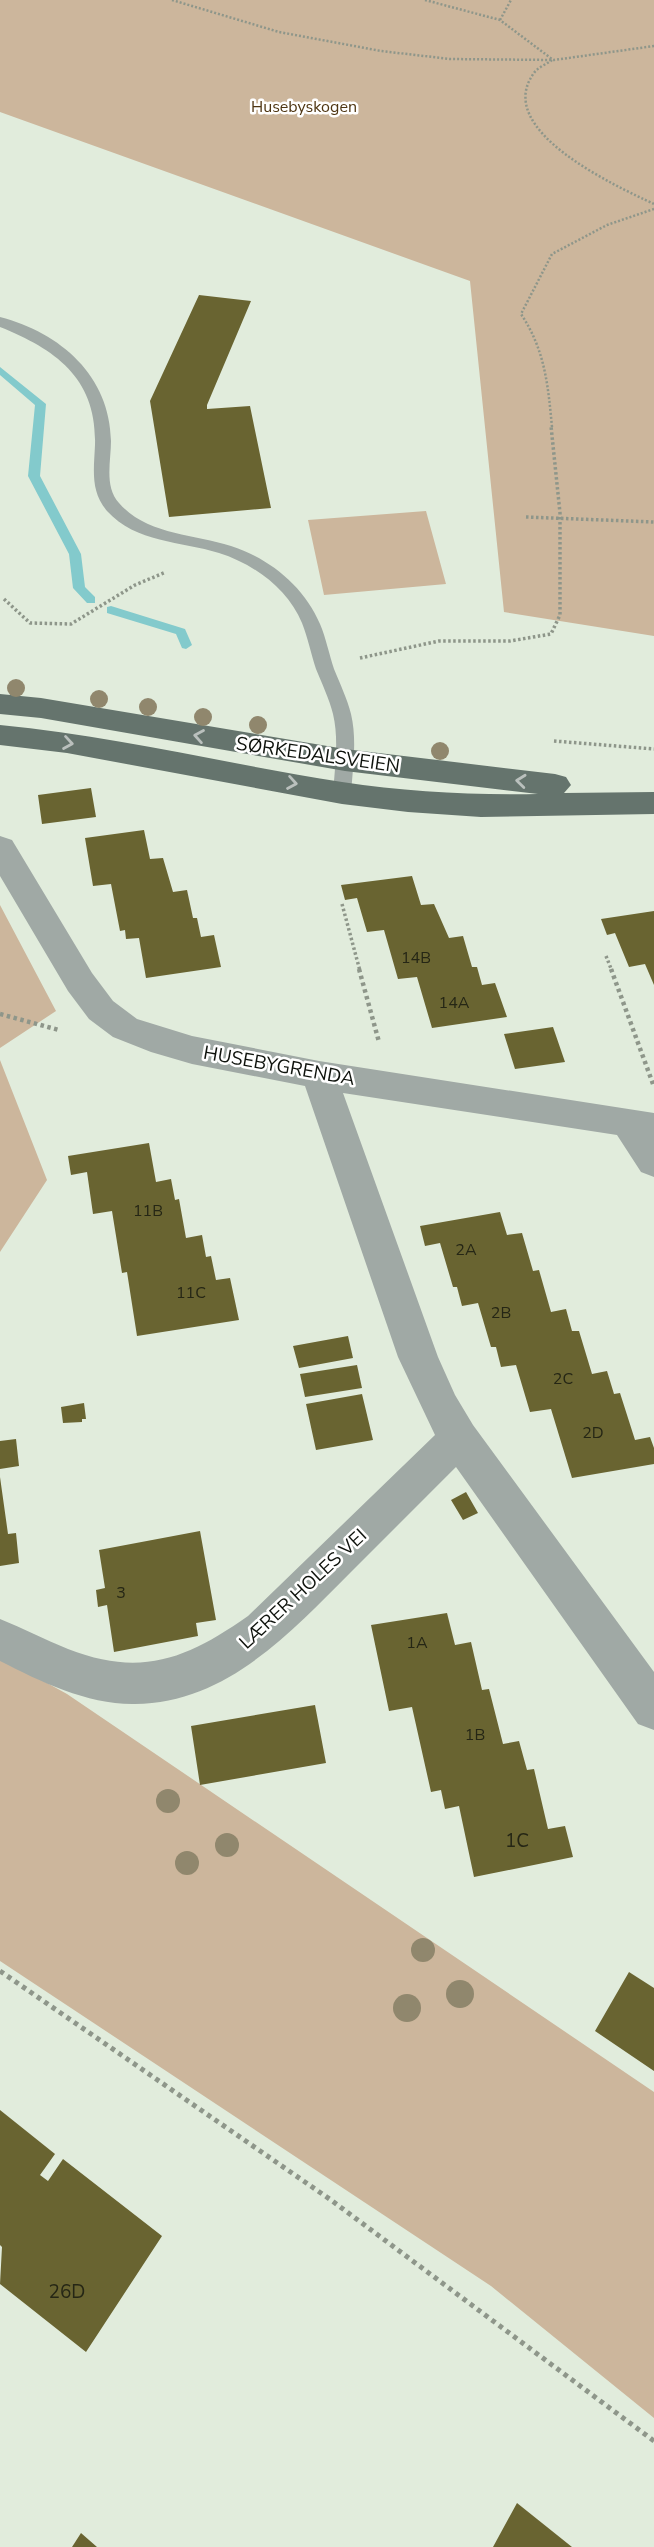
<svg xmlns="http://www.w3.org/2000/svg" width="654" height="2547" viewBox="0 0 654 2547" font-family="'Nunito Sans',sans-serif">
<style>
.green{fill:#ccb69c}
.lines{fill:none;stroke-linecap:round;stroke-linejoin:round}
.stream{fill:#83cacc;fill-rule:evenodd}
.building{fill:#696431}
.path-far3{stroke:#8e968a;stroke-width:2.5;stroke-dasharray:2 2;stroke-linecap:butt}
.path-far2{stroke:#8e968a;stroke-width:3.5;stroke-dasharray:2.5 2.5;stroke-linecap:butt}
.path-far1{stroke:#8e968a;stroke-width:4.5;stroke-dasharray:3.5 3.5;stroke-linecap:butt}
.path{stroke:#8e968a;stroke-width:5;stroke-dasharray:4.5 4.5;stroke-linecap:butt}
.service{fill:#a0a9a5;fill-rule:evenodd}
.minor{fill:#a0a9a5;fill-rule:evenodd}
.primary{fill:#65746d;fill-rule:evenodd}
.tree{fill:#90876d}
.oneway{stroke:#bac0bd}
.labels{text-anchor:middle;dominant-baseline:central;stroke-width:5;stroke-linejoin:round;paint-order:stroke}
.far-park-label{font-size:16px;fill:#4e3512;stroke:#fff}
.number-label{font-size:16px;fill:#252615}
.street-label{font-size:19px;fill:#0e120c;stroke:#fff}
.near-number-label{font-size:19px;fill:#252615}
</style>
<rect width="100%" height="100%" fill="#e1ecdc"/>
<path class="green" d="M 0,0 L 654,0 L 654,636 L 504,612 L 470,281 L 0,112 Z
M 426,511 L 446,584 L 324,595 L 308,520 Z
M 0,905 L 56,1011 L 0,1048 Z
M 0,1060 L 47,1180 L 0,1252 Z
M 0,1657 L 67,1694 L 654,2092 L 654,2418 L 491,2286 L 0,1961 Z"/>
<g class="lines">
<path class="stream" d="M 0,367 L 46,404 L 40,476 L 81,554 L 85,587 L 95,597 L 95,603 L 87,603 L 73,588 L 69,554 L 28,476 L 35,405 L 0,375 Z
M 111,606 L 185,629 L 192,645 L 186,649 L 182,648 L 176,634 L 107,613 L 107,607 Z"/>
</g>
<path class="building" d="M 199,295 L 251,301 L 207,405 L 207,409 L 250,406 L 271,508 L 169,517 L 150,401 Z
M 91,788 L 96,817 L 42,824 L 38,795 Z
M 144,830 L 150,859 L 163,858 L 173,892 L 187,890 L 193,918 L 197,918 L 201,937 L 214,935 L 221,967 L 146,978 L 139,938 L 126,939 L 125,930 L 120,931 L 111,884 L 93,886 L 85,838 Z
M 412,876 L 421,905 L 434,904 L 449,938 L 463,936 L 472,967 L 477,967 L 482,985 L 495,983 L 507,1017 L 432,1028 L 417,977 L 398,979 L 384,930 L 367,932 L 357,898 L 345,900 L 341,885 Z
M 654,911 L 654,985 L 645,964 L 629,967 L 615,933 L 607,935 L 601,919 Z
M 553,1027 L 565,1062 L 515,1069 L 504,1034 Z
M 149,1143 L 156,1182 L 171,1179 L 175,1200 L 179,1199 L 186,1238 L 202,1235 L 206,1257 L 211,1256 L 216,1280 L 230,1278 L 239,1320 L 137,1336 L 127,1272 L 122,1273 L 112,1211 L 93,1214 L 87,1172 L 71,1175 L 68,1156 Z
M 500,1212 L 507,1235 L 522,1233 L 533,1271 L 539,1270 L 551,1312 L 566,1309 L 572,1331 L 579,1331 L 592,1374 L 607,1371 L 614,1394 L 620,1393 L 635,1440 L 650,1437 L 654,1448 L 654,1464 L 572,1478 L 551,1409 L 530,1412 L 516,1365 L 501,1367 L 496,1347 L 491,1347 L 478,1303 L 462,1306 L 457,1287 L 453,1287 L 440,1243 L 425,1246 L 420,1226 Z
M 348,1336 L 353,1358 L 299,1368 L 293,1346 Z
M 357,1365 L 362,1388 L 305,1397 L 300,1374 Z
M 362,1394 L 373,1440 L 316,1450 L 306,1404 Z
M 84,1403 L 86,1419 L 82,1419 L 82,1422 L 63,1423 L 61,1407 Z
M 16,1439 L 19,1466 L 0,1469 L 0,1441 Z
M 0,1477 L 8,1534 L 16,1533 L 19,1563 L 0,1566 Z
M 466,1492 L 478,1513 L 463,1520 L 451,1500 Z
M 200,1531 L 216,1620 L 196,1623 L 198,1636 L 114,1652 L 107,1605 L 98,1607 L 96,1590 L 105,1588 L 99,1550 Z
M 447,1613 L 455,1645 L 471,1642 L 482,1690 L 489,1689 L 503,1744 L 519,1741 L 527,1770 L 534,1769 L 548,1829 L 565,1826 L 573,1857 L 474,1877 L 459,1806 L 445,1809 L 441,1790 L 431,1792 L 412,1707 L 389,1711 L 371,1625 Z
M 315,1705 L 326,1763 L 200,1785 L 191,1726 Z
M 629,1972 L 654,1988 L 654,2071 L 595,2031 Z
M 0,2110 L 55,2154 L 40,2175 L 48,2181 L 63,2159 L 162,2236 L 86,2352 L 0,2284 L 2,2247 L 0,2245 Z
M 517,2503 L 572,2547 L 493,2547 Z
M 81,2533 L 97,2547 L 72,2547 Z"/>
<g class="lines">
<path class="path-far3" d="M 172,0 L 279,32 L 381,51 L 450,59 L 554,60 L 654,46
M 425,0 L 500,20 L 552,59
M 500,20 L 511,0
M 552,60 C 547,64 538,67 534,73 C 492,130 616,186 654,204
M 552,427 C 548,385 545,350 521,314 L 552,254 L 607,225 L 654,209"/>
<path class="path-far2" d="M 526,517 L 654,522
M 4,599 L 30,623 L 71,624 L 135,585 L 166,572
M 360,658 L 439,641 L 510,641 L 551,634 L 560,615 L 560,513 L 551,426
M 554,741 L 654,749
M 342,904 L 360,971
M 606,956 L 612,971"/>
<path class="path-far1" d="M 359,969 L 379,1042
M 611,969 L 653,1084
M 0,1014 L 59,1030"/>
<path class="path" d="M 0,1971 L 331,2200 L 654,2441"/>
<path class="service" d="M 0,317 C 61,333 110,376 111,441 C 111,461 104,487 119,503 C 147,535 193,534 231,546 C 269,558 304,586 320,624 C 326,638 329,654 334,669 C 340,684 347,698 351,714 C 357,739 353,767 351,793 L 349,798 L 335,798 L 333,793 C 335,767 339,739 333,714 C 329,698 322,684 316,669 C 311,654 308,638 302,623 C 288,589 254,564 219,553 C 181,541 136,543 107,511 C 90,491 94,469 95,445 C 97,379 57,350 0,327 Z"/>
<path class="minor" d="M 0,836 L 12,840 L 92,973 L 113,1001 L 137,1019 L 192,1036 L 319,1061 L 654,1113 L 654,1177 L 641,1172 L 617,1135 L 343,1093 L 438,1357 L 455,1395 L 473,1425 L 654,1672 L 654,1730 L 638,1724 L 456,1467 C 421,1502 386,1537 351,1572 C 291,1632 227,1703 135,1704 C 89,1705 41,1682 0,1661 L 0,1619 C 23,1628 45,1640 68,1649 C 142,1678 188,1658 248,1616 L 435,1435 L 398,1357 L 305,1086 L 192,1064 L 151,1052 L 113,1037 L 89,1019 L 68,991 L 0,876 Z"/>
<path class="primary" d="M 0,694 L 41,698 L 345,749 L 555,774 L 566,777 L 571,785 L 564,793 L 654,792 L 654,814 L 481,817 L 408,812 L 342,804 L 67,753 L 0,745 L 0,725 C 115,736 227,764 342,782 C 407,792 472,795 538,794 L 345,771 L 41,718 L 0,714 Z"/>
</g>
<g class="tree">
<circle cx="16" cy="688" r="9"/>
<circle cx="99" cy="699" r="9"/>
<circle cx="148" cy="707" r="9"/>
<circle cx="203" cy="717" r="9"/>
<circle cx="258" cy="725" r="9"/>
<circle cx="440" cy="751" r="9"/>
<circle cx="168" cy="1801" r="12"/>
<circle cx="227" cy="1845" r="12"/>
<circle cx="187" cy="1863" r="12"/>
<circle cx="423" cy="1950" r="12"/>
<circle cx="460" cy="1994" r="14"/>
<circle cx="407" cy="2008" r="14"/>
</g>
<defs><path id="oneway-chevron" d="M-2-3.5L2.5 0L-2 3.5" fill="none" stroke-width="1.6" stroke-linecap="round" stroke-linejoin="round" transform="scale(1.75)"/></defs>
<g class="oneway">
<use href="#oneway-chevron" transform="translate(199 736) rotate(-170)"/>
<use href="#oneway-chevron" transform="translate(68 743) rotate(9)"/>
<use href="#oneway-chevron" transform="translate(521 781) rotate(-174)"/>
<use href="#oneway-chevron" transform="translate(292 783) rotate(10)"/>
</g>
<g class="labels">
<g class="far-park-label">
<text x="304" y="107">Husebyskogen</text>
</g>
<g class="number-label">
<text x="416" y="958">14B</text>
<text x="454" y="1003">14A</text>
<text x="148" y="1211">11B</text>
<text x="466" y="1250">2A</text>
<text x="191" y="1293">11C</text>
<text x="501" y="1313">2B</text>
<text x="563" y="1379">2C</text>
<text x="593" y="1433">2D</text>
<text x="121" y="1593">3</text>
<text x="417" y="1643">1A</text>
<text x="475" y="1735">1B</text>
</g>
<g class="street-label">
<text transform="translate(318 755) rotate(8)">SØRKEDALSVEIEN</text>
<text transform="translate(279 1066) rotate(10)">HUSEBYGRENDA</text>
<text transform="translate(303 1589) rotate(-43)">LÆRER HOLES VEI</text>
</g>
<g class="near-number-label">
<text x="517" y="1841">1C</text>
<text x="67" y="2292">26D</text>
</g>
</g>
</svg>
